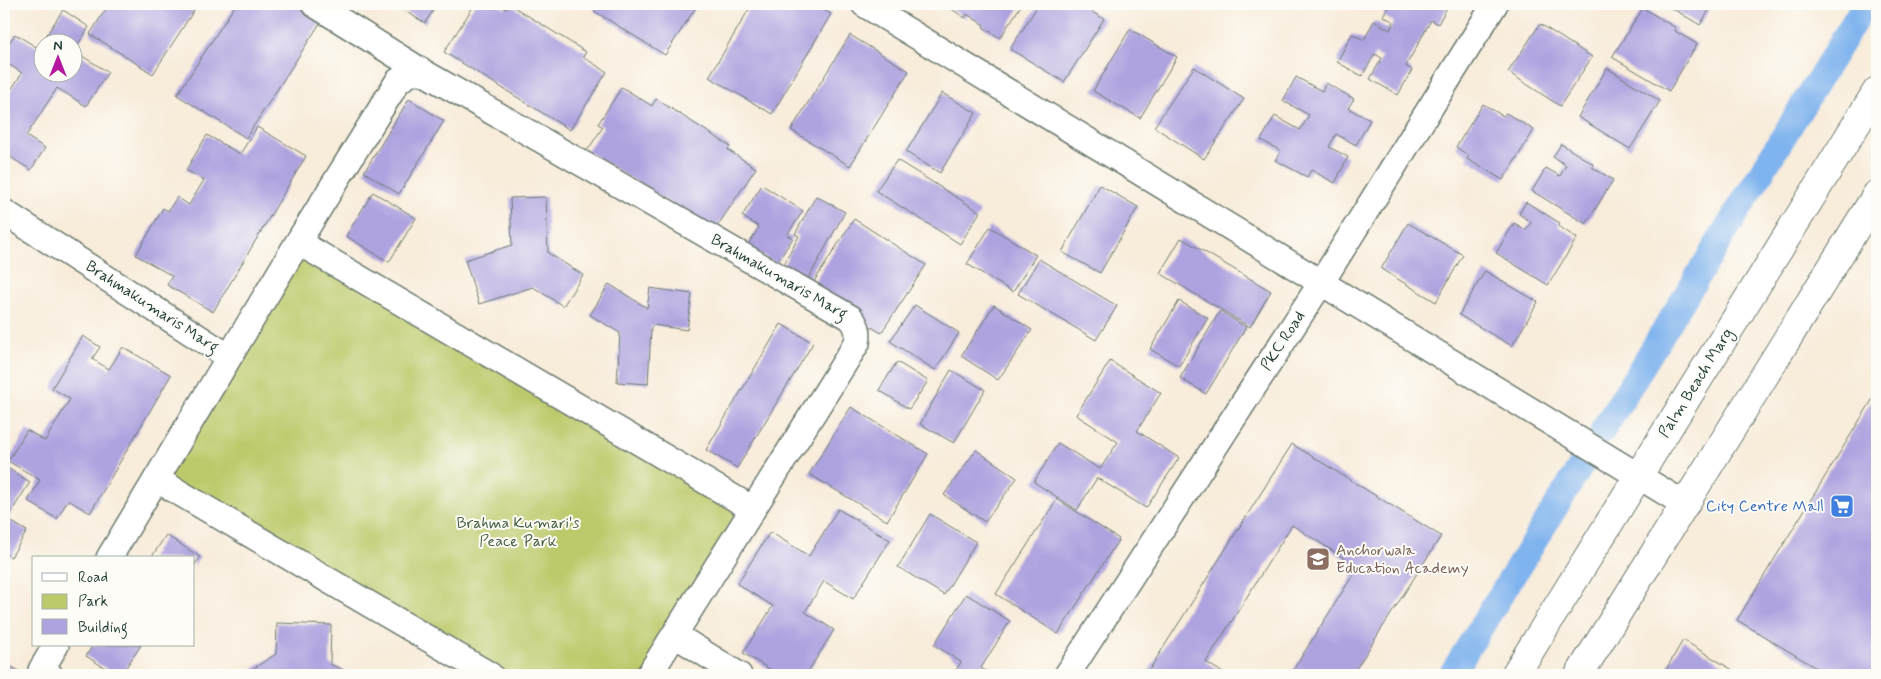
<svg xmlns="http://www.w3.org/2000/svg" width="1881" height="679" viewBox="0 0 1881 679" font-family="Mynerve,sans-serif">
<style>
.green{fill:#bdca6c;stroke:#6e8450}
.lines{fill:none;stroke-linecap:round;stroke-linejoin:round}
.canal{stroke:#80b4ee;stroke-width:26}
.building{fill:#aea2df;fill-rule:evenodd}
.minor-casing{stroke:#6b7a6e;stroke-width:28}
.primary-casing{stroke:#6b7a6e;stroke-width:30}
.minor{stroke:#fff;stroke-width:25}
.primary{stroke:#fff;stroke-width:28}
.labels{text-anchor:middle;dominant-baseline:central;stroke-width:4;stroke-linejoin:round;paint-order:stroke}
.street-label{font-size:16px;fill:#1f3d34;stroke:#fdfcf7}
.shop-label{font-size:16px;fill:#366cbe;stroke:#fdfcf7;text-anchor:end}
.park-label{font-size:16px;fill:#466042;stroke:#fdfcf7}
.education-label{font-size:16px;fill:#785e54;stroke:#fdfcf7;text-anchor:start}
</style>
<rect width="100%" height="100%" fill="#fdfcf7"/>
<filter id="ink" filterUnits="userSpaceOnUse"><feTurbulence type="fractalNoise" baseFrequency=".02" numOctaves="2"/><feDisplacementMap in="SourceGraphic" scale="10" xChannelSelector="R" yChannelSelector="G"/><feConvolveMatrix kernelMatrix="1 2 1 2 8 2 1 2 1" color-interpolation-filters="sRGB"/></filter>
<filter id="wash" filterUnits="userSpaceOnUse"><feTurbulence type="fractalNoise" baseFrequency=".0096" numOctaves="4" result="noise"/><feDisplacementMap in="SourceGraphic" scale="20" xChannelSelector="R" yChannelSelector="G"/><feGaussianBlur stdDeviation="1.12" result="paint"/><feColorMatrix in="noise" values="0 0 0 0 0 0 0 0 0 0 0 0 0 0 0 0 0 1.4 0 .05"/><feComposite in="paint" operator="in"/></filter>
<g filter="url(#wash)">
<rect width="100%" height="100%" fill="#f8ecda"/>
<path class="green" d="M 298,242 L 753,509 L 649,675 L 490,675 L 156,479 Z"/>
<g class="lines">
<path class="canal" d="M 1603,430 L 1865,4
M 1451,675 L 1581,466"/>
</g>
<g id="blocks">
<path class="building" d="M 109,4 L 198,4 L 153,74 L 90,34 Z
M 236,4 L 303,4 L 324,17 L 246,138 L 177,95 Z
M 393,4 L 437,4 L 425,23 Z
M 475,4 L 497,4 L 506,9 L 509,4 L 586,52 L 583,57 L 607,72 L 570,130 L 444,52 Z
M 599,4 L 698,4 L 665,55 L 594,11 Z
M 752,4 L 813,4 L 831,14 L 772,114 L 709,77 Z
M 948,4 L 1022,4 L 1000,38 L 983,27 L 984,25 L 967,14 L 965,18 L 947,6 Z
M 1039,4 L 1079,4 L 1104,19 L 1064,82 L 1010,49 Z
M 1389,4 L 1449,4 L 1438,24 L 1431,20 L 1406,66 L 1412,70 L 1398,95 L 1370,79 L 1382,58 L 1375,54 L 1362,76 L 1337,62 L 1352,34 L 1364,40 L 1374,21 L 1390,30 L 1394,22 L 1383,16 Z
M 1665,4 L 1713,4 L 1700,25 Z
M 1643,8 L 1676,28 L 1675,31 L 1697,44 L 1669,91 L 1612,57 Z
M 63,10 L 89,27 L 74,51 L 108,72 L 86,106 L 57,88 L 26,136 L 45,148 L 31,170 L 7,155 L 4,160 L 4,90 L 9,93 L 22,73 L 4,61 L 4,51 L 15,34 L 38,48 ZM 42,42 L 72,42 L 72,72 L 42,72 Z
M 1540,24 L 1592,57 L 1560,106 L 1508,72 Z
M 1130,29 L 1177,57 L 1140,118 L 1093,91 Z
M 850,35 L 909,71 L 850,166 L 791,130 Z
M 1194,67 L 1244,99 L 1204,159 L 1154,127 Z
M 1607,68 L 1660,101 L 1630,149 L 1578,117 Z
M 1296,77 L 1322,91 L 1326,83 L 1354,99 L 1348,108 L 1370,120 L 1356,145 L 1336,134 L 1329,147 L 1348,157 L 1335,183 L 1311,170 L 1307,177 L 1275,160 L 1281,151 L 1261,140 L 1275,116 L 1300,130 L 1309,115 L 1283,101 Z
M 622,87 L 652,106 L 656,99 L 730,146 L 728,150 L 756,168 L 714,231 L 587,151 L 603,127 L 598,124 Z
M 942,93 L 976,113 L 940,173 L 906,152 Z
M 409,99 L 444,121 L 399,194 L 364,172 Z
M 1483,104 L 1503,116 L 1506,113 L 1534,130 L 1503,180 L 1467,159 L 1469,156 L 1456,147 Z
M 257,127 L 306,156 L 213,312 L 167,285 L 172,276 L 136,255 L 163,208 L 168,211 L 177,197 L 189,205 L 204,180 L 186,170 L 207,135 L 240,154 Z
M 1561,144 L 1593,164 L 1592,167 L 1613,180 L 1586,224 L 1532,191 L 1546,168 L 1560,176 L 1566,165 L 1553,157 Z
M 897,160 L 980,212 L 960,244 L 876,191 Z
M 762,185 L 803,211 L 787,235 L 793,238 L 776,264 L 747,246 L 759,227 L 742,216 Z
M 1100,185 L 1138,207 L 1100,273 L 1062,252 Z
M 373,192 L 416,218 L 389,262 L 346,236 Z
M 816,196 L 845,212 L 807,281 L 782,268 L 799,236 L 795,234 Z
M 546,197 L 548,253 L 583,275 L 563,306 L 533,287 L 479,304 L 465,260 L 512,245 L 510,198 Z
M 1526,202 L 1560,223 L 1558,226 L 1577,238 L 1548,285 L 1496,253 L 1514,223 L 1526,230 L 1531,222 L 1519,214 Z
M 854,219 L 926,265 L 881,333 L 810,288 Z
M 1408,223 L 1463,255 L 1436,302 L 1381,269 Z
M 990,227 L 1036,255 L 1013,292 L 967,264 Z
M 1181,238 L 1271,291 L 1250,327 L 1160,273 Z
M 1039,259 L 1117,306 L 1096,340 L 1018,294 Z
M 1485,271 L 1538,302 L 1512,346 L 1459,315 Z
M 609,284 L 647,308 L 650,288 L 692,294 L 687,330 L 653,325 L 651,328 L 648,384 L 617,382 L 620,333 L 590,315 Z
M 1179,301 L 1208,318 L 1179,366 L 1150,349 Z
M 915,305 L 959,333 L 935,370 L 890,341 Z
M 994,305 L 1032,330 L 998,380 L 961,356 Z
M 1220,311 L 1246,327 L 1206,394 L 1180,378 Z
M 781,324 L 813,343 L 737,468 L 706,450 Z
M 83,336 L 100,347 L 92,359 L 109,369 L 123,347 L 171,375 L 90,513 L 68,500 L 57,519 L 28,501 L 40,480 L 8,461 L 27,430 L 45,441 L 70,399 L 52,388 Z
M 1110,361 L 1161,393 L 1137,431 L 1179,458 L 1146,508 L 1097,478 L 1077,510 L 1034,482 L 1058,443 L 1100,469 L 1118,442 L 1076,415 Z
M 897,362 L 928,381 L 909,409 L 879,390 Z
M 951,370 L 985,390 L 954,443 L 920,424 Z
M 1877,392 L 1877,675 L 1828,675 L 1737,620 Z
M 851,407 L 928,454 L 887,521 L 809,474 Z
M 1292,444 L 1441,536 L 1352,675 L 1290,675 L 1358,567 L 1292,525 L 1206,662 L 1226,675 L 1146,675 Z
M 976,450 L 1017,478 L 985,522 L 944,495 Z
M 4,466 L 30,482 L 7,519 L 27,531 L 11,557 L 4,553 Z
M 1057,499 L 1119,539 L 1058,634 L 996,594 Z
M 838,509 L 890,540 L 853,599 L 824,581 L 805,612 L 834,630 L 806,675 L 779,675 L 743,653 L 773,606 L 737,584 L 770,532 L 809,556 Z
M 930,514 L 976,542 L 944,595 L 898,567 Z
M 166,535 L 200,557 L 194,566 L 194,558 L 151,558 Z
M 966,594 L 1010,621 L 981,668 L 993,675 L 953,675 L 961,662 L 934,645 Z
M 277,623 L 331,625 L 330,664 L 355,675 L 243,675 L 276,654 Z
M 1683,640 L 1741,675 L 1663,675 Z
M 93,645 L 141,645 L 121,675 L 116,675 L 86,656 Z
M 4,662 L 22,673 L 20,675 L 4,675 Z"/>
</g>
</g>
<g filter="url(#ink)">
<use href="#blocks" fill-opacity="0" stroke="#6b7a6e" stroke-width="1"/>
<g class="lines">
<g class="minor-casing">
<path id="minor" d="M 314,4 L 423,72 L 851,318 C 858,327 859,333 857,343 L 649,675
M 864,4 L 1686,505
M 4,212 L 229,357
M 298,242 L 753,509
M 156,479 L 490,675
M 109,558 L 298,242 L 398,81 L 412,72 L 423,72
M 675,635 L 739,675
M 50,675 L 41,670 L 56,645
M 1067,675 L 1321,283 L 1495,4"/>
</g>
<g class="primary-casing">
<path id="primary" d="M 1515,675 L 1877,91
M 1579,675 L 1877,194"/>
</g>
<use href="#minor" class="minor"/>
<use href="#primary" class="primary"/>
</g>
</g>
<defs>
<g id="supermarket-square" transform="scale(1.25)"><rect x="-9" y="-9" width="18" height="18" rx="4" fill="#3f7fe0" stroke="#fdfcf7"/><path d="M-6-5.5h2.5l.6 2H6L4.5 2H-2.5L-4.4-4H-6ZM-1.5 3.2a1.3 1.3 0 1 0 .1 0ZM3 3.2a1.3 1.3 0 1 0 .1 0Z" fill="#fff"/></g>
<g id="school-square" transform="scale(1.25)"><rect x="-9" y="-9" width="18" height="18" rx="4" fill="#8d6e63" stroke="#fdfcf7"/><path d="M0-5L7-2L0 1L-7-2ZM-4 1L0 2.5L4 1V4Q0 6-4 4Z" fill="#fff"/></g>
</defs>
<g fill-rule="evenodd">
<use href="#supermarket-square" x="1842" y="506"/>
<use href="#school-square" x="1318" y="559"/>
</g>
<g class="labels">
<g class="street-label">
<text transform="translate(779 277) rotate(30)">Brahmakumaris Marg</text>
<text transform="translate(152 307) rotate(33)">Brahmakumaris Marg</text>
<text transform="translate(1283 341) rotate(-57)">PKC Road</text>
<text transform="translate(1696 383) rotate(-58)">Palm Beach Marg</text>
</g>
<g class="shop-label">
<text x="1824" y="506">City Centre Mall</text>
</g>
<g class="park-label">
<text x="518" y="523">Brahma Kumari's<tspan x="518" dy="18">Peace Park</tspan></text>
</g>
<g class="education-label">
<text x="1336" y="550">Anchorwala<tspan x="1336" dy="18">Education Academy</tspan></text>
</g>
</g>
<rect width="1881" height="679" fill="none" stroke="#fdfcf7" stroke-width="20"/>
<rect x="32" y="556" width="162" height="90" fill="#fdfcf7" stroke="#a4b0a9"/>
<rect x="42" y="573" width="25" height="8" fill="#ffffff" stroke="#a4b0a9"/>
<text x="78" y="582" font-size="15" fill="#1f3d34">Road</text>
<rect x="42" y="594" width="25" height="15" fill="#bdca6c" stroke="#a4b0a9"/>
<text x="78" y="606" font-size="15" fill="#1f3d34">Park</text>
<rect x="42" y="619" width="25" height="15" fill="#aea2df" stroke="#a4b0a9"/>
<text x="78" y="632" font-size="15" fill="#1f3d34">Building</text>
<g transform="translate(58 58)"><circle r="24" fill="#fdfcf7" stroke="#a4b0a9"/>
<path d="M0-4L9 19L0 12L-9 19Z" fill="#b5179e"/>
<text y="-8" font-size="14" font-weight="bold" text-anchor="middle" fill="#1f3d34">N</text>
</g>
</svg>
